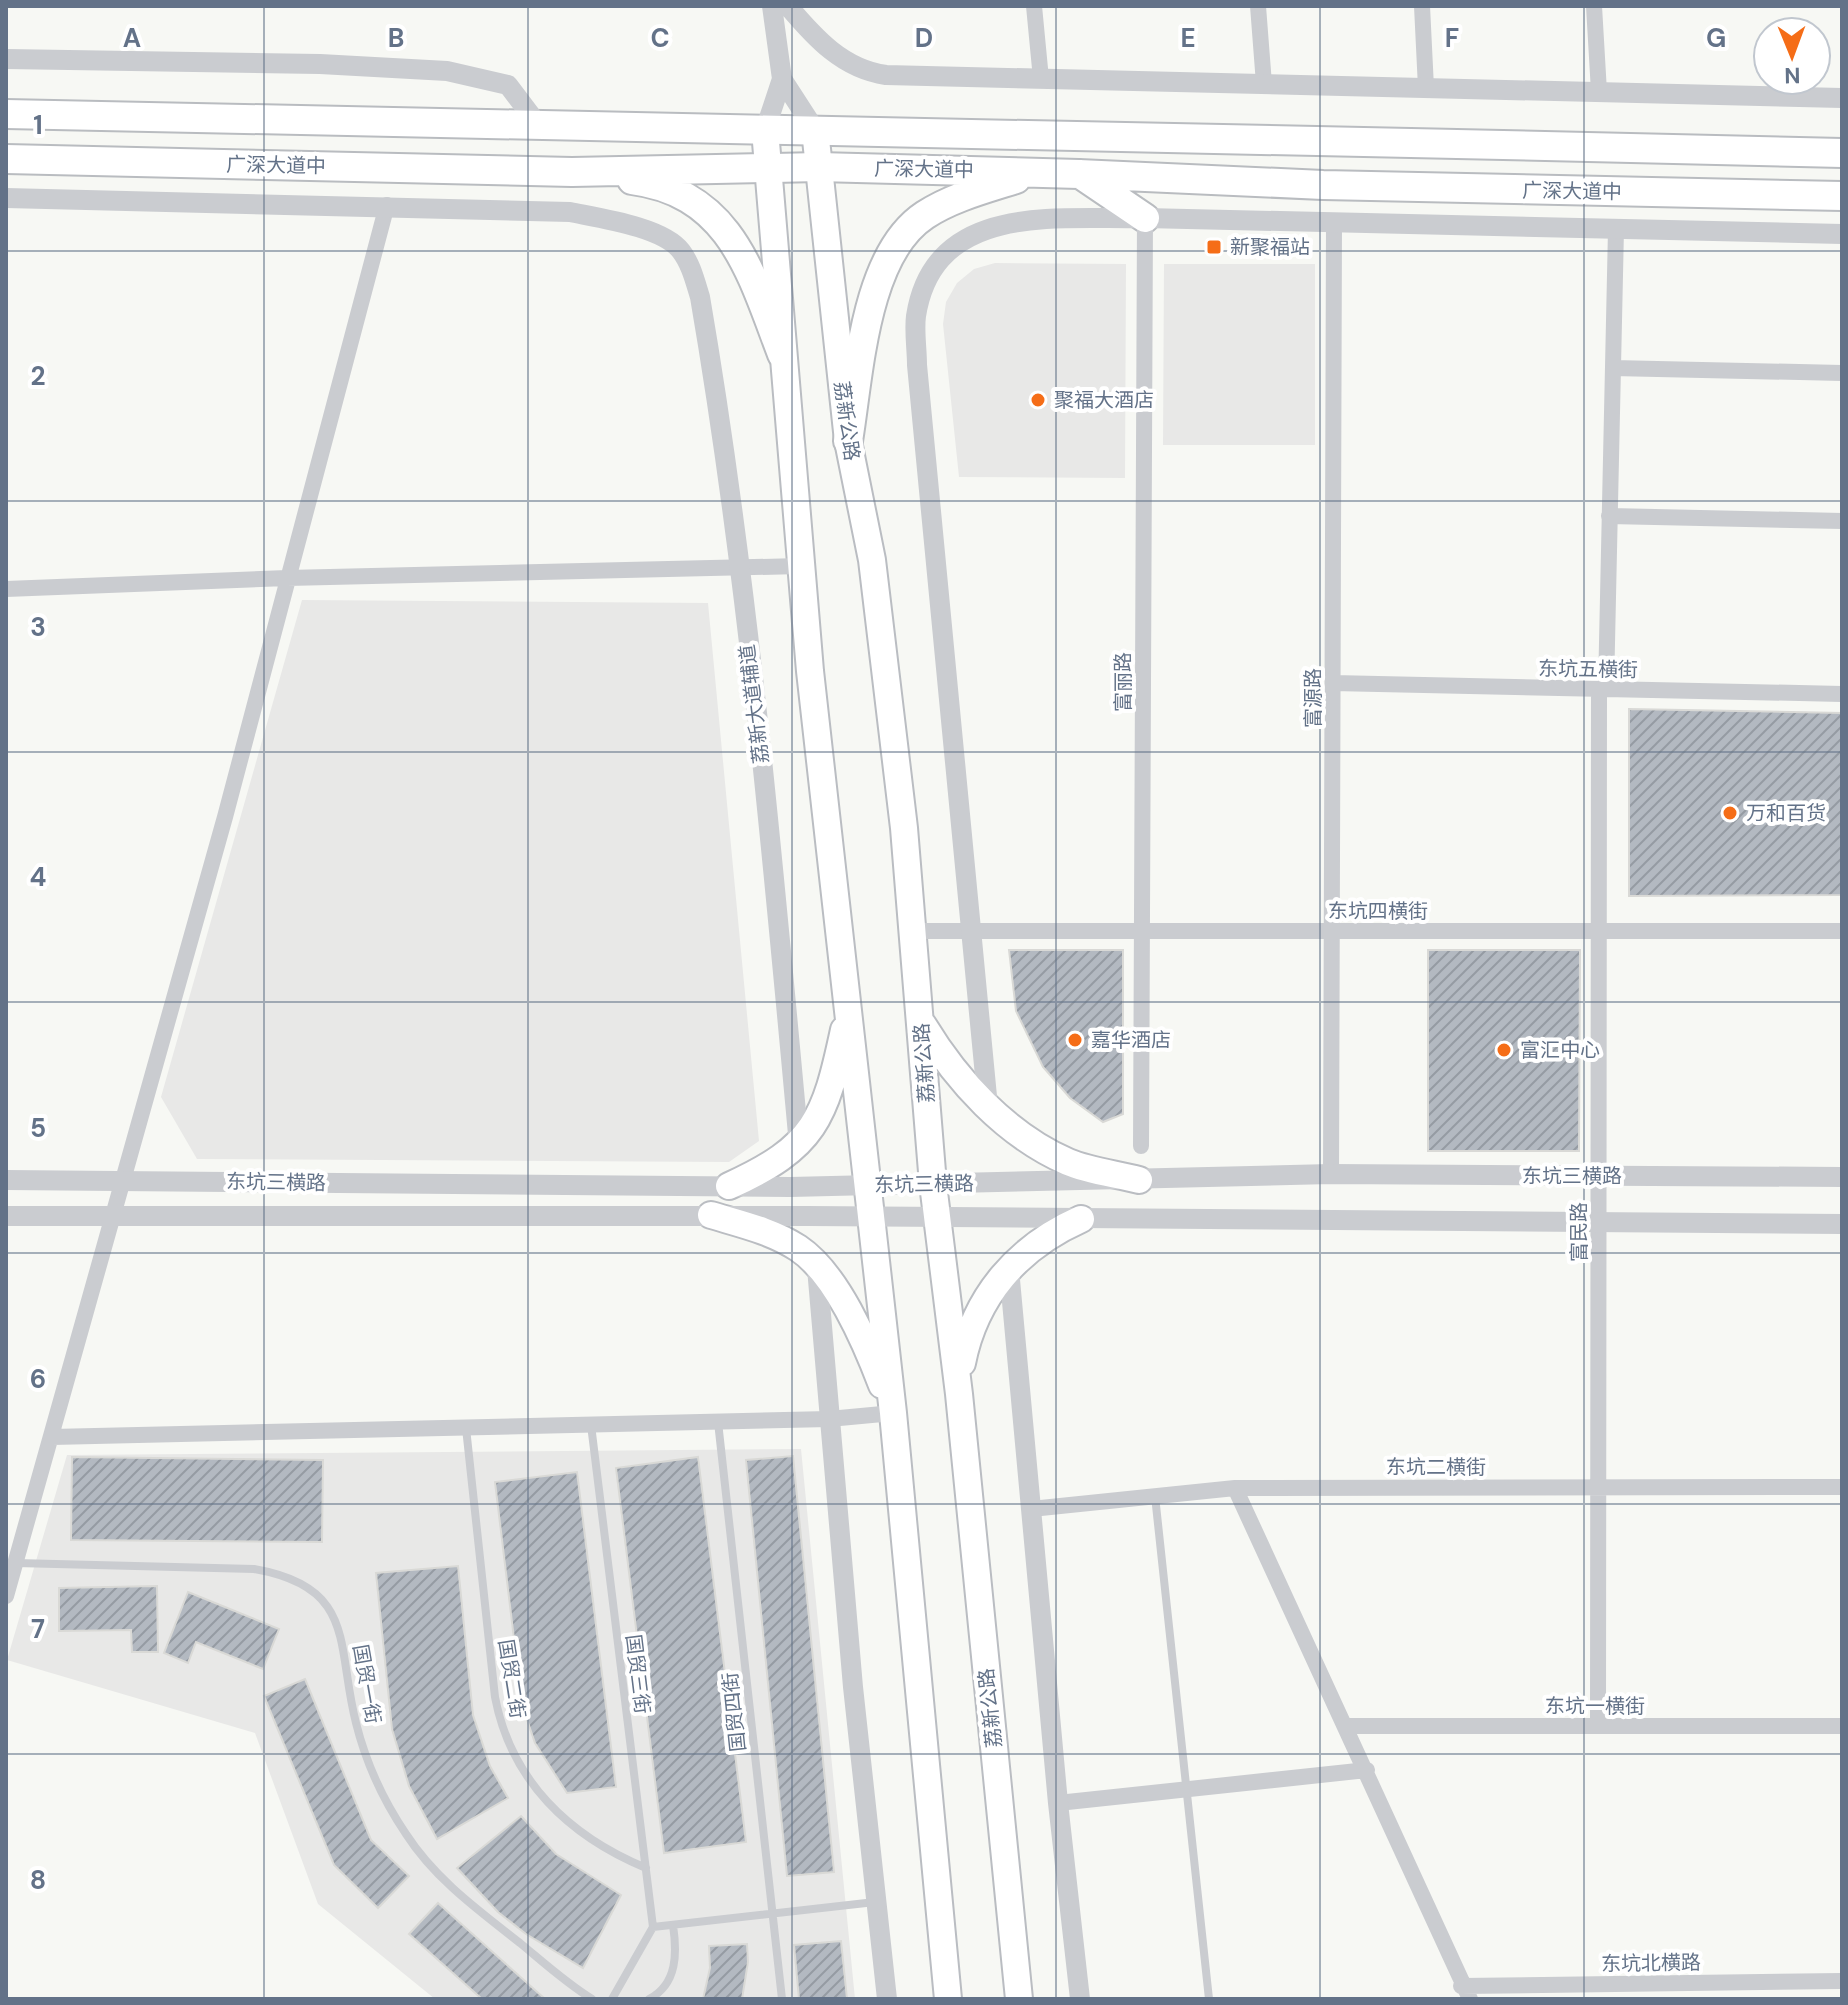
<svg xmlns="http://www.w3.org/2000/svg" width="1848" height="2005" viewBox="0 0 1848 2005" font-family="'DM Sans','Noto Sans SC',sans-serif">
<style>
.built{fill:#e8e8e7}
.building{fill:url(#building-hatch);stroke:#d9d9d6;stroke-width:2}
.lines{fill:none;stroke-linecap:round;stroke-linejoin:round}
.primary-casing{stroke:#babdc2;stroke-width:30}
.trunk-casing{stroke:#b9bcc0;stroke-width:32}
.service{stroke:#caccd0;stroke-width:8}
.minor{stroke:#caccd0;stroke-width:16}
.tertiary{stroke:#caccd0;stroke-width:20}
.primary{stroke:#fff;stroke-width:26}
.trunk{stroke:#fff;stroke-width:28}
.grid{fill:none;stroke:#637288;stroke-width:2;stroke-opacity:0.55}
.poi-dot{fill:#f56d17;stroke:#fff;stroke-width:3}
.labels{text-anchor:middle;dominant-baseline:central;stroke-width:8;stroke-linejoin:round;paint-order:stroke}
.street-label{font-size:20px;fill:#637288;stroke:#fff}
.poi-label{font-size:20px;fill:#637288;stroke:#fff;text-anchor:start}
.grid-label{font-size:26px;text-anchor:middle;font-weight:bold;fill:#637288;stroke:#fff;stroke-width:8;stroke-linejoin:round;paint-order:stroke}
</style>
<defs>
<pattern id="building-hatch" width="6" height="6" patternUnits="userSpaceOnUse" patternTransform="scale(2)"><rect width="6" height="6" fill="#b3b9c1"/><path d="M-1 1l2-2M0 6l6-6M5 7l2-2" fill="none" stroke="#959ba3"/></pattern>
</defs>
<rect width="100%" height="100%" fill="#f7f8f4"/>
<path class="built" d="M 995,263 L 1126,264 L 1125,478 L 959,477 L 943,324 L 946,302 L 957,283 L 974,269 Z
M 1164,264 L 1315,264 L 1315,445 L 1163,445 Z
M 302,600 L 708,603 L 759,1141 L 729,1162 L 197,1159 L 161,1097 Z
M 801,1449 L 855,1999 L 435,1999 L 318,1904 L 255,1733 L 7,1660 L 67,1455 Z"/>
<path class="building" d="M 1629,709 L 1842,713 L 1842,895 L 1629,896 Z
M 1009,950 L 1123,950 L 1123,1114 L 1103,1122 L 1070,1098 L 1043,1067 L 1016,1011 Z
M 1428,950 L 1580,950 L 1579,1151 L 1428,1151 Z
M 793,1456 L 834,1872 L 787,1876 L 746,1460 Z
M 72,1457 L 323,1460 L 322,1542 L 71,1540 Z
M 698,1457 L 746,1842 L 664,1853 L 616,1468 Z
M 577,1472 L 616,1787 L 567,1793 L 535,1743 L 522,1705 L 495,1482 Z
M 458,1566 L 473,1715 L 490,1766 L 508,1798 L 437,1839 L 409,1786 L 392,1729 L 376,1573 Z
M 157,1586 L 158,1652 L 132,1652 L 131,1630 L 59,1631 L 59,1588 Z
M 188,1592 L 279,1629 L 263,1669 L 196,1642 L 188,1663 L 164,1653 Z
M 305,1679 L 371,1840 L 409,1876 L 378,1908 L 334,1865 L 264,1696 Z
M 521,1816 L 556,1854 L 621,1895 L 583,1968 L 526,1934 L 498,1912 L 457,1868 Z
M 438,1903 L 545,1999 L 482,1999 L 409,1934 Z
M 841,1941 L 847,1999 L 799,1999 L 794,1945 Z
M 747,1944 L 748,1962 L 742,1999 L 703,1999 L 710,1968 L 709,1946 Z"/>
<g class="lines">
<g class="primary-casing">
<path id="primary" d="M 765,130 L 810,671 L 893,1413 L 948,1999
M 815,130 L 848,441 L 872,560 L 904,828 L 933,1184 L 959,1394 L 1019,1999
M 923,1025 C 957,1081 1006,1135 1068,1162 C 1089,1171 1116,1174 1139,1180
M 729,1186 C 815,1147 825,1119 844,1030
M 711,1215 C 741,1224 772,1231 798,1248 C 837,1274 866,1343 882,1385
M 962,1363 C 975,1296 1018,1247 1081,1219"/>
</g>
<g class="trunk-casing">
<path id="trunk" d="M 6,114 C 618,123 1230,139 1842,153
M 6,159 L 572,172 L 819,167 L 1079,174 L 1323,185 L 1842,196
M 1080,174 L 1145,218
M 632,180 C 731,193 751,273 782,354
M 848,441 C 859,375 864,255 925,215 C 953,197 985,189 1016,179"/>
</g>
<path class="service" d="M 718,1422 L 782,1999
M 591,1425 L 653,1927
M 466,1428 L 495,1697 C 511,1781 569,1836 646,1868
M 1155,1496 L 1209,1999
M 16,1563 L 254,1569 C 357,1587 336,1645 356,1723 C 366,1763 383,1800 406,1834 C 435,1879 478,1910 520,1943 C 543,1962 566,1983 592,1999
M 653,1927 L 875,1902
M 612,1999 L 653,1927
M 649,1999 C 678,1984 677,1952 673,1925"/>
<path class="minor" d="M 1034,6 L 1041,79
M 1258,6 L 1264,84
M 1422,6 L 1426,88
M 1594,6 L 1599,92
M 1613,368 L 1842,373
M 1609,516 L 1842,521
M 6,589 L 287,578 L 800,566
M 1333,683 L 1842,694
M 1606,689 L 1616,229
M 913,931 L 1842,931
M 1141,1146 L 1145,218
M 1331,1174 L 1334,223
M 52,1437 L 829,1419 L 893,1413
M 1235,1488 L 1470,1999
M 1031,1509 L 1235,1488 L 1842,1487
M 6,1596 L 225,817 L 387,205
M 1347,1726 L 1842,1726
M 1598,1726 L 1599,689
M 1058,1803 L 1367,1770
M 1461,1986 L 1842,1981"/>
<path class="tertiary" d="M 772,6 L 782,79 L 815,130
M 788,6 C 815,38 843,69 886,75 L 1842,98
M 6,59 L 320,64 L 447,71 L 508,85 L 536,122
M 765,130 L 782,79
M 6,198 L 570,212 C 599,218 663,227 681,251 C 691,264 695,281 700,297 C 748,577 773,862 799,1145
M 988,1107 L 917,365 C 917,349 914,331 916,316 C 934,201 1058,220 1145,218 L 1842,234
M 6,1180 L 790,1187 L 1331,1174 L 1842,1177
M 6,1216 L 808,1216 L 1842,1224
M 817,1268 L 853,1687 L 887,1999
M 1009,1269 L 1058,1803 L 1080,1999"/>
<use href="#primary" class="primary"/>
<use href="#trunk" class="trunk"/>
</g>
<path class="grid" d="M 264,6 L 264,1999M 528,6 L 528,1999M 792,6 L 792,1999M 1056,6 L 1056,1999M 1320,6 L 1320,1999M 1584,6 L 1584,1999M 6,251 L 1842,251M 6,501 L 1842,501M 6,752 L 1842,752M 6,1002 L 1842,1002M 6,1253 L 1842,1253M 6,1504 L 1842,1504M 6,1754 L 1842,1754"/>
<g class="poi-dot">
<rect x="1206" y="239" width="16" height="16" rx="4"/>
<circle cx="1038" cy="400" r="8"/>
<circle cx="1730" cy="813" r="8"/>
<circle cx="1075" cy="1040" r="8"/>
<circle cx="1504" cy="1050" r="8"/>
</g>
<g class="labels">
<g class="street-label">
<text transform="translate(276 165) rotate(1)">广深大道中</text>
<text transform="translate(924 169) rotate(1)">广深大道中</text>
<text transform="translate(1572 191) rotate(1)">广深大道中</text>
<text transform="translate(847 421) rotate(82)">荔新公路</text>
<text transform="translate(1588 669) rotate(1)">东坑五横街</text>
<text transform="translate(1123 682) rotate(-90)">富丽路</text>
<text transform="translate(1313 698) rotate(-90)">富源路</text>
<text transform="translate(754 704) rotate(-97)">荔新大道辅道</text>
<text x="1378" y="911">东坑四横街</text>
<text transform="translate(924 1063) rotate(-94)">荔新公路</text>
<text x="1572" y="1176">东坑三横路</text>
<text transform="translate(276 1182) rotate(1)">东坑三横路</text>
<text transform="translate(924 1184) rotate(-1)">东坑三横路</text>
<text transform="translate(1579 1232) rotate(-90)">富民路</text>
<text x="1436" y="1467">东坑二横街</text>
<text transform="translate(638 1674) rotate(83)">国贸三街</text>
<text transform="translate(512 1679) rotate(81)">国贸二街</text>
<text transform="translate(367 1684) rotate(80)">国贸一街</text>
<text x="1595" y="1706">东坑一横街</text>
<text transform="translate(990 1708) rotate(-96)">荔新公路</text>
<text transform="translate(734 1712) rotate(-96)">国贸四街</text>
<text transform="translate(1651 1963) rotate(-1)">东坑北横路</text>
</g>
<g class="poi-label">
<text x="1230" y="247">新聚福站</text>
<text x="1054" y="400">聚福大酒店</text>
<text x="1746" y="813">万和百货</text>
<text x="1091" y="1040">嘉华酒店</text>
<text x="1520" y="1050">富汇中心</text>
</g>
</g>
<g class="grid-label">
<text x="132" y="47">A</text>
<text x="396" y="47">B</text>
<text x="660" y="47">C</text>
<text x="924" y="47">D</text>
<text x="1188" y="47">E</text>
<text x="1452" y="47">F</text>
<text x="1716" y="47">G</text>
<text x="38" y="134">1</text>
<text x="38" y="385">2</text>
<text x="38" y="636">3</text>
<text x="38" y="886">4</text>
<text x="38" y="1137">5</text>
<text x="38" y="1388">6</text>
<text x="38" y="1638">7</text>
<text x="38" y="1889">8</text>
</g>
<rect width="1848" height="2005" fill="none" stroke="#637288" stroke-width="16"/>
<g transform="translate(1792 56) rotate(179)"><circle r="38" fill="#ffffff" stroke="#c1c7cf" stroke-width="2"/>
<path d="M0-6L14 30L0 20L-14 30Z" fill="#f56d17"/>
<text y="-12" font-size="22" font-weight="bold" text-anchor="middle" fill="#637288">N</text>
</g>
</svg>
